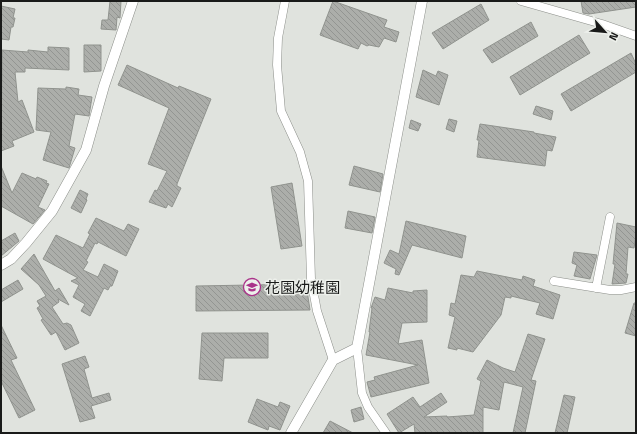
<svg xmlns="http://www.w3.org/2000/svg" width="637" height="434" viewBox="0 0 637 434" font-family="'Titillium Web','Noto Sans JP',sans-serif">
<style>
.building{fill:url(#building-back-hatch);stroke:#90938e}
.lines{fill:none;stroke-linecap:round;stroke-linejoin:round}
.minor-casing{stroke:#8c8f8a;stroke-width:9}
.tertiary-casing{stroke:#8c8f8a;stroke-width:11}
.minor{stroke:#fff;stroke-width:8}
.tertiary{stroke:#fff;stroke-width:10}
.labels{text-anchor:middle;dominant-baseline:central;stroke-width:3;stroke-linejoin:round;paint-order:stroke}
.poi-label{font-size:15px;fill:#191a19;stroke:#edf0eb;text-anchor:start}
</style>
<defs>
<pattern id="building-back-hatch" width="6" height="6" patternUnits="userSpaceOnUse"><rect width="6" height="6" fill="#acaeaa"/><path d="M-1 5l2 2M0 0l6 6M5-1l2 2" fill="none" stroke="#939592"/></pattern>
</defs>
<rect width="100%" height="100%" fill="#e0e3de"/>
<path class="building" d="M 110,1 L 121,1 L 120,18 L 117,17 L 116,30 L 101,29 L 102,20 L 108,20 Z
M 333,1 L 387,20 L 384,27 L 399,32 L 396,42 L 384,38 L 379,47 L 369,45 L 367,46 L 361,43 L 358,49 L 320,35 Z
M 581,1 L 636,1 L 636,7 L 589,14 L 583,13 Z
M 481,4 L 489,20 L 443,49 L 432,33 Z
M 1,6 L 15,9 L 13,18 L 15,18 L 13,27 L 11,27 L 9,40 L 1,39 Z
M 531,22 L 538,36 L 492,63 L 483,50 Z
M 579,35 L 590,53 L 520,95 L 510,77 Z
M 84,45 L 101,45 L 101,71 L 84,72 Z
M 48,47 L 69,48 L 69,70 L 25,68 L 25,72 L 15,72 L 18,102 L 22,100 L 34,132 L 12,141 L 14,146 L 1,151 L 2,50 L 28,52 L 28,50 L 48,52 Z
M 631,53 L 636,64 L 636,72 L 571,111 L 561,94 Z
M 127,65 L 178,88 L 179,86 L 211,99 L 177,184 L 177,186 L 181,188 L 172,207 L 168,204 L 166,208 L 149,202 L 155,190 L 157,191 L 167,171 L 148,164 L 169,108 L 118,85 Z
M 423,70 L 436,76 L 438,71 L 448,75 L 439,105 L 416,97 Z
M 66,87 L 79,89 L 78,95 L 92,97 L 89,116 L 75,114 L 69,146 L 75,148 L 69,168 L 43,160 L 51,132 L 36,130 L 38,88 L 66,89 Z
M 536,106 L 553,111 L 551,120 L 533,114 Z
M 449,119 L 457,121 L 454,132 L 446,129 Z
M 411,120 L 421,124 L 418,131 L 409,128 Z
M 480,124 L 534,132 L 534,133 L 556,137 L 552,151 L 547,150 L 545,166 L 477,157 L 479,140 L 477,140 Z
M 1,166 L 12,193 L 22,173 L 36,179 L 37,177 L 47,181 L 46,183 L 49,184 L 38,207 L 45,210 L 33,224 L 1,206 Z
M 354,166 L 383,174 L 380,192 L 349,185 Z
M 292,183 L 302,246 L 281,249 L 271,187 Z
M 80,190 L 88,194 L 86,199 L 87,200 L 81,213 L 71,208 Z
M 348,211 L 375,217 L 372,233 L 345,228 Z
M 96,218 L 124,231 L 128,224 L 139,229 L 126,256 L 98,242 L 97,244 L 95,243 L 86,261 L 88,262 L 83,270 L 98,277 L 104,264 L 118,271 L 112,286 L 110,286 L 108,290 L 104,288 L 90,316 L 81,311 L 85,304 L 73,297 L 79,285 L 71,281 L 78,278 L 43,259 L 56,235 L 83,248 L 90,234 L 88,233 Z
M 406,221 L 466,236 L 462,258 L 412,245 L 399,275 L 395,274 L 396,269 L 384,263 L 390,250 L 399,254 Z
M 617,223 L 636,227 L 636,236 L 634,248 L 628,247 L 626,274 L 628,274 L 626,283 L 612,284 L 615,264 L 613,264 Z
M 15,233 L 19,241 L 1,256 L 1,241 Z
M 574,252 L 597,255 L 590,279 L 574,276 L 577,265 L 572,263 Z
M 34,254 L 55,291 L 59,288 L 69,305 L 58,299 L 59,302 L 52,307 L 63,324 L 67,323 L 71,325 L 79,343 L 65,350 L 56,332 L 51,335 L 41,320 L 43,319 L 37,308 L 40,306 L 37,301 L 46,296 L 39,285 L 21,269 Z
M 477,271 L 522,280 L 523,276 L 535,280 L 533,286 L 560,295 L 553,319 L 536,314 L 540,303 L 511,296 L 511,298 L 505,297 L 501,315 L 473,352 L 457,348 L 457,350 L 448,348 L 455,317 L 449,315 L 451,303 L 455,304 L 461,275 L 474,277 Z
M 18,280 L 23,289 L 1,302 L 1,290 Z
M 306,284 L 310,310 L 196,311 L 196,286 Z
M 388,288 L 413,293 L 413,291 L 427,290 L 427,322 L 402,323 L 398,344 L 422,340 L 429,383 L 371,397 L 367,382 L 375,380 L 374,377 L 418,365 L 366,355 L 370,332 L 369,332 L 372,308 L 371,308 L 375,297 L 385,300 Z
M 634,303 L 636,303 L 636,336 L 625,333 Z
M 1,325 L 17,358 L 11,360 L 35,410 L 19,418 L 1,381 Z
M 202,333 L 268,333 L 268,358 L 224,358 L 222,381 L 199,379 Z
M 528,334 L 545,339 L 531,380 L 536,381 L 525,433 L 513,433 L 523,387 L 504,382 L 499,410 L 483,407 L 483,433 L 415,433 L 414,424 L 399,433 L 387,414 L 413,397 L 420,407 L 441,393 L 447,402 L 424,417 L 447,416 L 447,417 L 474,415 L 481,381 L 477,379 L 487,360 L 503,368 L 515,372 Z
M 85,356 L 89,367 L 84,369 L 92,398 L 109,393 L 111,400 L 91,406 L 95,418 L 80,422 L 62,364 Z
M 564,395 L 575,397 L 567,433 L 555,433 Z
M 257,399 L 278,407 L 280,402 L 290,406 L 280,430 L 269,426 L 268,430 L 248,422 Z
M 361,407 L 364,419 L 354,422 L 351,410 Z
M 330,421 L 353,433 L 323,433 Z"/>
<g class="lines">
<g class="minor-casing">
<path id="minor" d="M 285,1 L 278,38 L 277,65 L 281,111 L 300,152 L 308,181 L 311,279 L 317,311 L 333,360
M 521,1 L 602,24 L 636,36
M 554,281 L 610,290 L 621,290 L 636,287
M 596,288 L 610,217
M 357,348 L 362,393 L 368,407 L 386,433"/>
</g>
<g class="tertiary-casing">
<path id="tertiary" d="M 1,265 L 11,259 L 26,243 L 52,211 L 86,150 L 104,86 L 133,1
M 291,433 L 333,360 L 357,348 L 422,1"/>
</g>
<use href="#minor" class="minor"/>
<use href="#tertiary" class="tertiary"/>
</g>
<defs>
<g id="school-ring" transform="scale(0.9)"><circle r="9.5" fill="#edf0eb" stroke="#aa338a" stroke-width="1.5"/><path d="M0-5L7-2L0 1L-7-2ZM-4 1L0 2.5L4 1V4Q0 6-4 4Z" fill="#aa338a"/></g>
</defs>
<g fill-rule="evenodd">
<use href="#school-ring" x="252" y="287"/>
</g>
<g class="labels">
<g class="poi-label">
<text x="265" y="287">花園幼稚園</text>
</g>
</g>
<rect width="637" height="434" fill="none" stroke="#191a19" stroke-width="4"/>
<g transform="translate(605 32) rotate(117)" stroke="#edf0eb" stroke-width="3" paint-order="stroke">
<path d="M0-3L7 15L0 10L-7 15Z" fill="#191a19"/>
<text y="-6" font-size="11" font-weight="bold" text-anchor="middle" fill="#191a19">N</text>
</g>
</svg>
